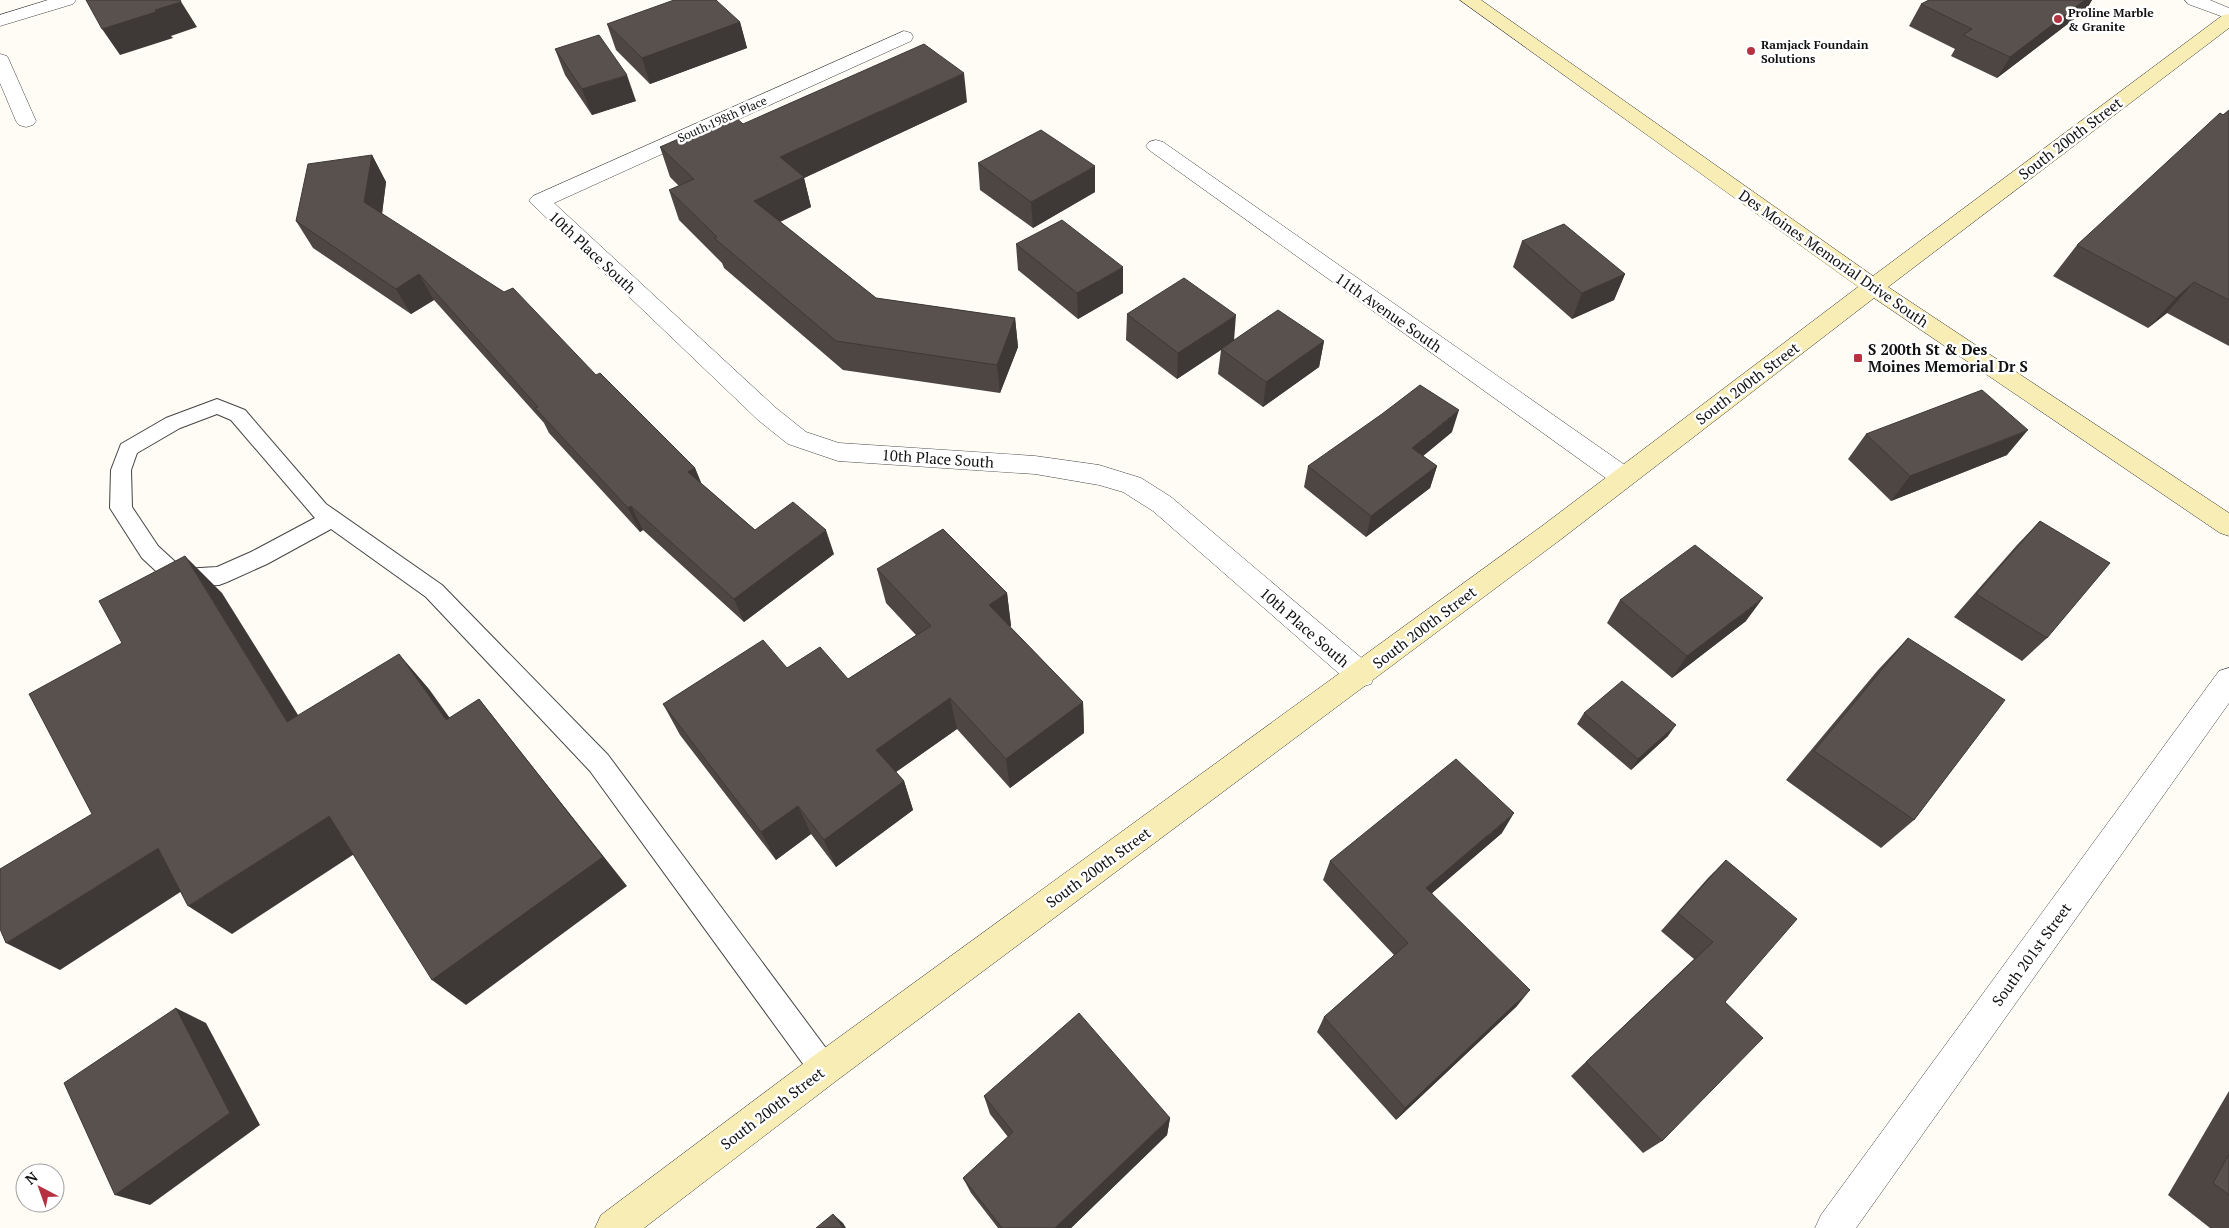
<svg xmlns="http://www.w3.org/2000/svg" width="2229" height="1228" viewBox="0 0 2229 1228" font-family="'PT Serif',serif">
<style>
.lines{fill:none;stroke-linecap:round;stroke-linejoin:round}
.lane-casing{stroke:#444;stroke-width:2}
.street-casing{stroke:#444;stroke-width:1}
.secondary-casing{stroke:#333;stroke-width:1}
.lane{fill:#fff;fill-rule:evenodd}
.street{fill:#fff;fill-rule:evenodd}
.secondary{fill:#f9edb6;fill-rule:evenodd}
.wall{fill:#4d4643}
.shaded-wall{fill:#3e3937}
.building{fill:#59514e;stroke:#3e3937}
.poi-dot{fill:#b73241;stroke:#fff;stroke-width:2}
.labels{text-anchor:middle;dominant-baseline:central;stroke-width:5;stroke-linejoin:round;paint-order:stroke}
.far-poi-label{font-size:12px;font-weight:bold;fill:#111;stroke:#fff;text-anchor:start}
.far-street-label{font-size:12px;fill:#111;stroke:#fff}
.street-label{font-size:15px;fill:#111;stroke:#fff}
.poi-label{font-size:15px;font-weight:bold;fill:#111;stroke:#fff;text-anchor:start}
</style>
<rect width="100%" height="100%" fill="#fefcf5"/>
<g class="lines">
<g class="lane-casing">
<path id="lane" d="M 217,399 L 245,410 L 326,504 L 442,585 L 608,755 L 834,1059 L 838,1069 L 834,1079 L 824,1083 L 814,1079 L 590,771 L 426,597 L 331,529 L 267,564 L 227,582 L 219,585 L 178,587 L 170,584 L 142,558 L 110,508 L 111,470 L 121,444 L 166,418 ZM 217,414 L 231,420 L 315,518 L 251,552 L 217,567 L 183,569 L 158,546 L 132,507 L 131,470 L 137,453 L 180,428 Z"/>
</g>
<g class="street-casing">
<path id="street" d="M 48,0 L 76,0 L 73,4 L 0,26 L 0,15 Z
M 2185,0 L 2210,0 L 2229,8 L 2229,19 L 2188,4 Z
M 904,31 L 911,33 L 913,37 L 911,41 L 554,203 L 776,408 L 806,432 L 839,443 L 1035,456 L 1099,465 L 1141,478 L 1171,497 L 1371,666 L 1375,675 L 1371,684 L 1361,687 L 1351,684 L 1153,511 L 1123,492 L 1099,485 L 1035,474 L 838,461 L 788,444 L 758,420 L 529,201 L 533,196 Z
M 0,54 L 7,56 L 9,60 L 36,121 L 33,125 L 26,127 L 19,125 L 16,121 L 0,83 Z
M 1156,140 L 1163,142 L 1632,470 L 1636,477 L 1632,484 L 1623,487 L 1614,484 L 1149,150 L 1146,146 L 1149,142 Z
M 2229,668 L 2229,703 L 1856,1228 L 1815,1228 L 1821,1215 L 2219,671 Z"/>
</g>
<g class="secondary-casing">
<path id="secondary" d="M 1460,0 L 1481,0 L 1873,276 L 2223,15 L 2229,14 L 2229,28 L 1888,287 L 2229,513 L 2229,536 L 2220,533 L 1874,298 L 1560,540 L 836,1081 L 644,1228 L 595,1228 L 601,1215 L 812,1057 L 1542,526 L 1858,287 Z"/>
</g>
<use href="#lane" class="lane"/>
<use href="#street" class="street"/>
<use href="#secondary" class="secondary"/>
</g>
<path class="wall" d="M 1929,0 L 2092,0 L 2086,10 L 1997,78 L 1951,56 L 1955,49 L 1909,26 L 1921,4 Z
M 740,22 L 747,48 L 650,84 L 616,50 L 607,24 Z
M 555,49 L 636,101 L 592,115 L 565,75 Z
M 967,102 L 804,178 L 811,207 L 780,222 L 876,298 L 1015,318 L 1018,347 L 1000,393 L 843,370 L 724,268 L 722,263 L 679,220 L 669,190 L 679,186 L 670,177 L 660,147 L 743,124 Z
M 2229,110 L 2229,346 L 2167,313 L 2148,328 L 2053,276 L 2077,245 Z
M 372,155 L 386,182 L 382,214 L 596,375 L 695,468 L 701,483 L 755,530 L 834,554 L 744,622 L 643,530 L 640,532 L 549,433 L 544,423 L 434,300 L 411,314 L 313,248 L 296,221 Z
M 978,163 L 1095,192 L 1033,228 L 980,190 Z
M 1522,241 L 1625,274 L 1614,300 L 1572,319 L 1513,267 Z
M 1016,244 L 1123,293 L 1078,319 L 1018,270 Z
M 1127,314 L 1234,340 L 1324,341 L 1319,367 L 1263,407 L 1218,374 L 1221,350 L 1177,379 L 1126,340 Z
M 1452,432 L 1423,456 L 1437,466 L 1430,488 L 1366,537 L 1304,487 L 1308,466 Z
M 1866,434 L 2007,455 L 1891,501 L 1848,459 Z
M 2040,521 L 2047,638 L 2022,661 L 1954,617 L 2017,545 Z
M 877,569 L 1007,593 L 1011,626 L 1010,627 L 1083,702 L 1084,733 L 1010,788 L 957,729 L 896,772 L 904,781 L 913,810 L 836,867 L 811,834 L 776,860 L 680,735 L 663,704 L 787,668 L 848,679 L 916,635 L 886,603 Z
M 1620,600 L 1746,621 L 1672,678 L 1607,623 Z
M 1908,638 L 1914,820 L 1881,848 L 1786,780 L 1878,670 Z
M 1584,713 L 1668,736 L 1631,770 L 1577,724 Z
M 1502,833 L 1432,893 L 1517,1006 L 1396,1120 L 1317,1032 L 1324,1017 L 1394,955 L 1323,880 L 1330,861 Z
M 1726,860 L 1725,1002 L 1662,1141 L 1643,1153 L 1571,1076 L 1694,959 L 1661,931 L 1708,878 Z
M 2229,1091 L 2229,1228 L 2210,1228 L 2168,1195 Z
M 984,1096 L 1170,1118 L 1167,1135 L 1071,1228 L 998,1228 L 971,1193 L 963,1178 L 1008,1137 L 990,1114 Z"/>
<path class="shaded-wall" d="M 180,0 L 197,27 L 171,36 L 173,38 L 120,55 L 102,29 Z
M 2085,0 L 2092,0 L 2086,10 L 1997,78 L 2010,57 Z
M 740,22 L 747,48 L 650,84 L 642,58 Z
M 964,73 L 967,102 L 804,178 L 811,207 L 762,230 L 754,201 L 780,157 Z
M 627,75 L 636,101 L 592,115 L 582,89 Z
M 372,155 L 386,182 L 380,229 L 364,202 Z
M 1095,166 L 1095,192 L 1033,228 L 1031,202 Z
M 1123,267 L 1123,293 L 1078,319 L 1077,293 Z
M 419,274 L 434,300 L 411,314 L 396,289 Z
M 1625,274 L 1614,300 L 1572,319 L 1582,293 Z
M 2194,282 L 2167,313 L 2148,328 L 2176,298 Z
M 1236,315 L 1234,341 L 1177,379 L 1178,353 Z
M 1015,318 L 1018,347 L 1000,393 L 997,365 Z
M 1324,341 L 1319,367 L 1263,407 L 1266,382 Z
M 1459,410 L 1452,432 L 1406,470 L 1412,448 Z
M 2028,430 L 2007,455 L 1891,501 L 1910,476 Z
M 1437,466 L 1430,488 L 1366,537 L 1371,516 Z
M 695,468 L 705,492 L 688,472 Z
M 631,506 L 643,530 L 640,532 L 628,508 Z
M 826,530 L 834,554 L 744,622 L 734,599 Z
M 185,556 L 222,593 L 323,755 L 287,722 Z
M 1007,593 L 1011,626 L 994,638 L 989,605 Z
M 1763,598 L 1746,621 L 1672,678 L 1687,656 Z
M 399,654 L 429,689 L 475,753 L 446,720 Z
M 950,698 L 957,729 L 886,779 L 876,750 Z
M 479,699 L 627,886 L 466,1005 L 432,980 Z
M 1083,702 L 1084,733 L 1010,788 L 1006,759 Z
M 1676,725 L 1668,736 L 1631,770 L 1638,759 Z
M 904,781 L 913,810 L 836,867 L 824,840 Z
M 798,806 L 811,834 L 776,860 L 761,832 Z
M 1514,813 L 1502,833 L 1417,906 L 1426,888 Z
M 329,816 L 365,847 L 232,934 L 188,906 Z
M 158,848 L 202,878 L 60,970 L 6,943 Z
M 1530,990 L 1517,1006 L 1396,1120 L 1405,1108 Z
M 176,1008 L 206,1023 L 260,1125 L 150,1205 L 115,1195 Z
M 1170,1118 L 1167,1135 L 1071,1228 L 1055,1228 Z
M 833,1214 L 843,1223 L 846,1228 L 843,1228 Z"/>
<path class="building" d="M 86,0 L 180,0 L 181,2 L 155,10 L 156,12 L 102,29 Z
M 674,0 L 716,0 L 740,22 L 642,58 L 607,24 Z
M 1929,0 L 2085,0 L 2010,57 L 1963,35 L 1972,29 L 1921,4 Z
M 599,35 L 627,75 L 582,89 L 555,49 Z
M 924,44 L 964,73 L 780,157 L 804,177 L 754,201 L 876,298 L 1015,318 L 997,365 L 836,341 L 714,238 L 717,237 L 669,190 L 694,179 L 660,147 L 733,115 L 743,124 Z
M 2229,110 L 2229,300 L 2194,282 L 2176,298 L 2077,245 L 2220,113 L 2223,115 Z
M 1041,130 L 1095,166 L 1031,202 L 978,163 Z
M 372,155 L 364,202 L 504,292 L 513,288 L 596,375 L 600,373 L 695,468 L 688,472 L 755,530 L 793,502 L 826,530 L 734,599 L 631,506 L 628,508 L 535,408 L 538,407 L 419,274 L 396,289 L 296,221 L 308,164 Z
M 1062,220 L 1123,267 L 1077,293 L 1016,244 Z
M 1564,224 L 1625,274 L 1582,293 L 1522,241 Z
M 1184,278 L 1236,315 L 1178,353 L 1127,314 Z
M 1278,310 L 1324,341 L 1266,382 L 1221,349 Z
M 1420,385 L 1459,410 L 1412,448 L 1437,466 L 1371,516 L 1308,466 L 1382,414 Z
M 1982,390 L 2028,430 L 1910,476 L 1866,434 Z
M 2040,521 L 2110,563 L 2047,638 L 1976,594 Z
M 943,529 L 1007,593 L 989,605 L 1083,702 L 1006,759 L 950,698 L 876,750 L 904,781 L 824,840 L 798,806 L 761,832 L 663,704 L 763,640 L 787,668 L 820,647 L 848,679 L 931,626 L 877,569 Z
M 1695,545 L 1763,598 L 1687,656 L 1620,600 Z
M 185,556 L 287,722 L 399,654 L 446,720 L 479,699 L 603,857 L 432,980 L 329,816 L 188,906 L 158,848 L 6,943 L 0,929 L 0,869 L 92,814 L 29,694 L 122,643 L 99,601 Z
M 1908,638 L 2005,700 L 1914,820 L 1814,751 Z
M 1622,681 L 1676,725 L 1638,759 L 1584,713 Z
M 1456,759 L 1514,813 L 1426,888 L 1530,990 L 1405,1108 L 1324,1017 L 1408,943 L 1330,861 Z
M 1726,860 L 1797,919 L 1725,1002 L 1763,1038 L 1662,1141 L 1586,1062 L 1713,942 L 1678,913 Z
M 176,1008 L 230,1113 L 115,1195 L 64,1083 Z
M 1079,1013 L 1170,1118 L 1055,1228 L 1002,1228 L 963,1178 L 1013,1132 L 984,1096 Z
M 2229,1154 L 2229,1195 L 2213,1183 Z
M 833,1214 L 843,1228 L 816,1228 Z"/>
<g class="poi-dot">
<circle cx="2058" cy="19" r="5"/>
<circle cx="1751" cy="51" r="5"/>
<rect x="1853" y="353" width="10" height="10" rx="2.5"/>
</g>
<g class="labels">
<g class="far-poi-label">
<text x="2068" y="12">Proline Marble<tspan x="2068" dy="14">&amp; Granite</tspan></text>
<text x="1761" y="44">Ramjack Foundain<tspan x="1761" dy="14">Solutions</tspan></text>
</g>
<g class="far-street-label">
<text transform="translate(722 119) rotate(-24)">South 198th Place</text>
</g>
<g class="street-label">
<text transform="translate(2070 138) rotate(-37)">South 200th Street</text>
<text transform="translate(593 252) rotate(43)">10th Place South</text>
<text transform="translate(1834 258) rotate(35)">Des Moines Memorial Drive South</text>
<text transform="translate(1389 312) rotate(35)">11th Avenue South</text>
<text transform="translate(1747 383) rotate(-37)">South 200th Street</text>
<text transform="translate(938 458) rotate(4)">10th Place South</text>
<text transform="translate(1305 627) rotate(41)">10th Place South</text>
<text transform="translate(1424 627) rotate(-37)">South 200th Street</text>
<text transform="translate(1098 867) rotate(-36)">South 200th Street</text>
<text transform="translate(2031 954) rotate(-54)">South 201st Street</text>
<text transform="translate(772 1108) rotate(-37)">South 200th Street</text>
</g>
<g class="poi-label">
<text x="1868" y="349">S 200th St &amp; Des<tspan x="1868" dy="17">Moines Memorial Dr S</tspan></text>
</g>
</g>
<g transform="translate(40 1188) rotate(319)"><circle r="24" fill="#ffffff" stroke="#a0a0a0"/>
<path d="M0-4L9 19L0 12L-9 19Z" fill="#b73241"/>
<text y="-8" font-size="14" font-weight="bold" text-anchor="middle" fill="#111111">N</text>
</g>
</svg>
